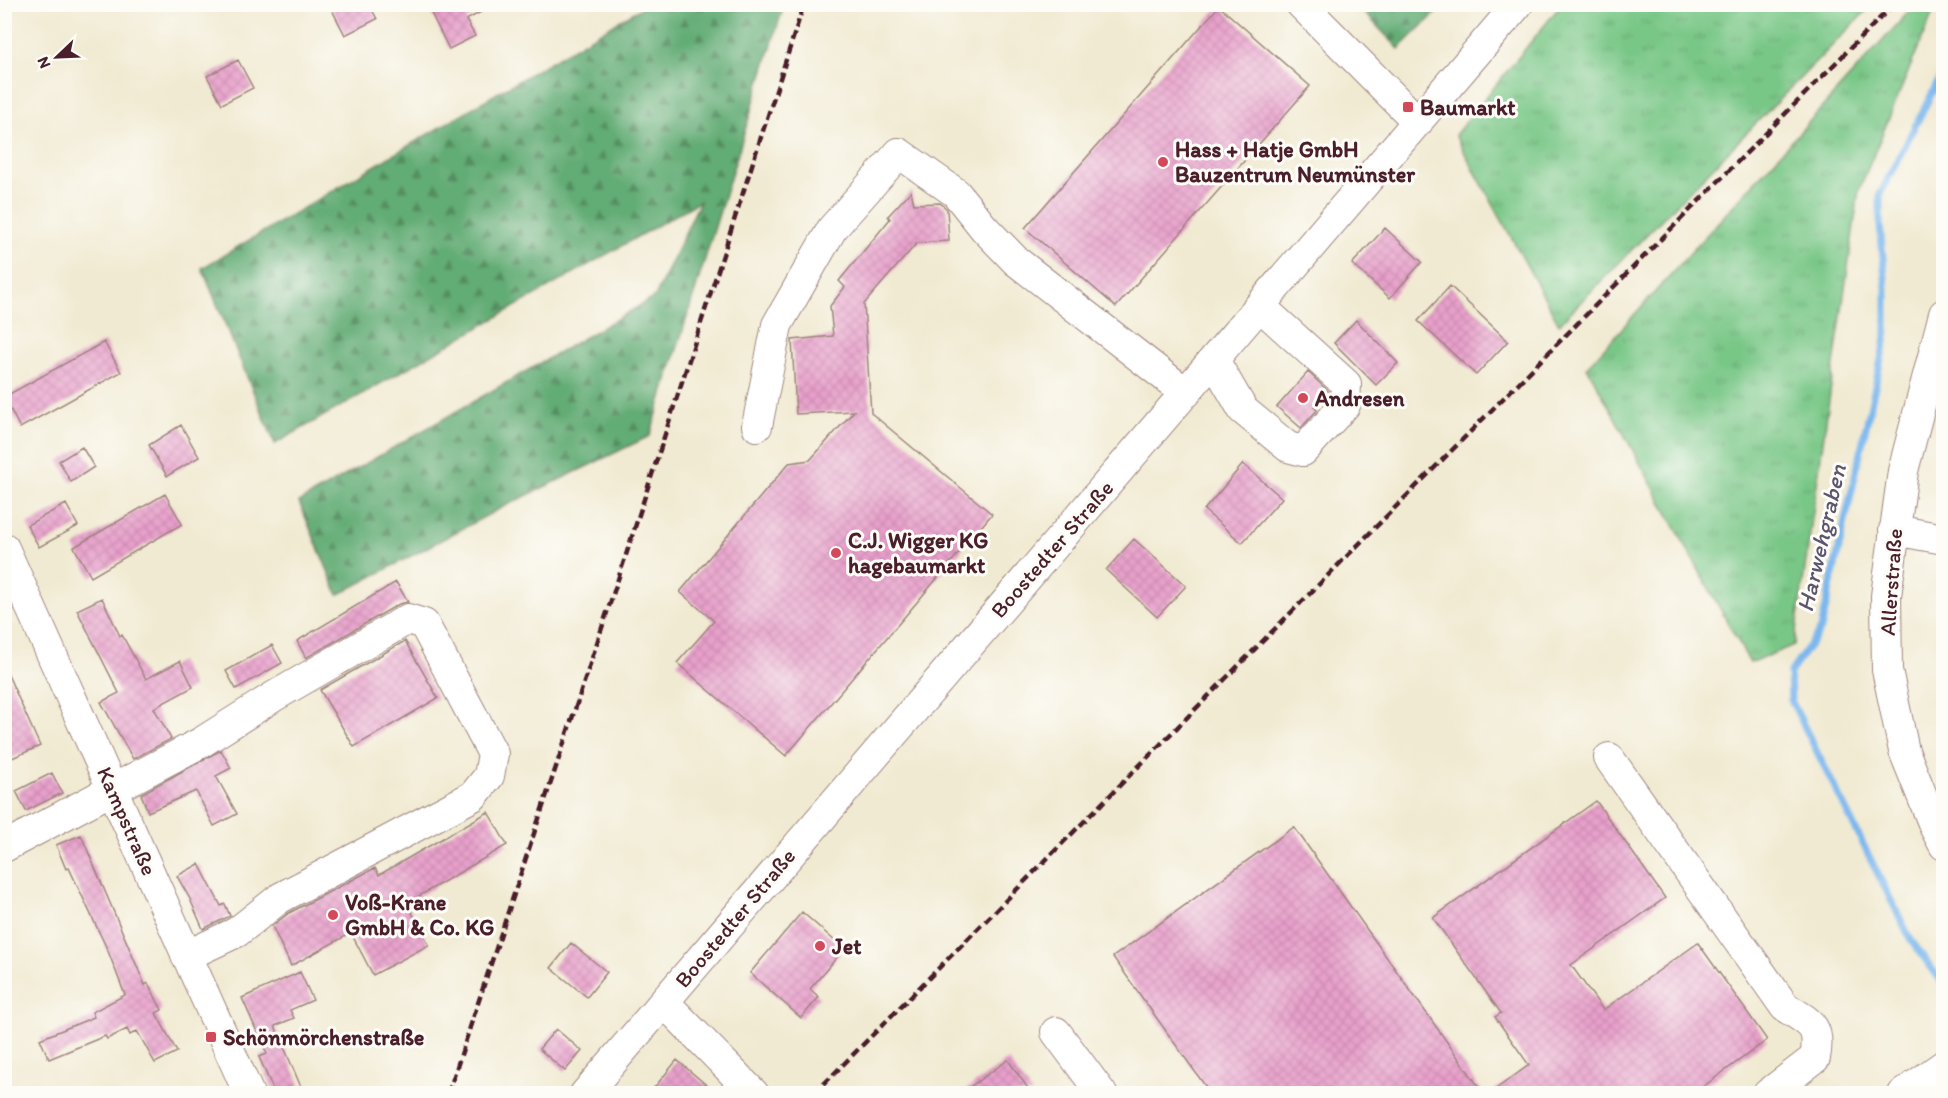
<svg xmlns="http://www.w3.org/2000/svg" width="1948" height="1098" viewBox="0 0 1948 1098" font-family="Itim,sans-serif">
<style>
.grass{fill:url(#grass-tufts);stroke:#627359;stroke-width:1.5}
.forest{fill:url(#forest-firs);stroke:#566650;stroke-width:1.5}
.lines{fill:none;stroke-linecap:round;stroke-linejoin:round}
.stream{stroke:#7cb8ee;stroke-width:7}
.building{fill:url(#building-cross-hatch)}
.minor-casing{stroke:#9e847e;stroke-width:32}
.minor{stroke:#fff;stroke-width:30}
.rail{stroke:#4a1f2b;stroke-width:4.5;stroke-dasharray:9 4.5;stroke-linecap:butt}
.poi-dot{fill:#d1495b;stroke:#fdfcf7;stroke-width:2}
.labels{text-anchor:middle;dominant-baseline:central;stroke-width:6;stroke-linejoin:round;paint-order:stroke}
.poi-label{font-size:22px;font-weight:bold;fill:#4a1f2b;stroke:#fdfcf7;text-anchor:start}
.street-label{font-size:22px;fill:#4a1f2b;stroke:#fdfcf7}
.water-label{font-size:24px;font-style:italic;fill:#5c556f;stroke:#fdfcf7}
</style>
<defs>
<pattern id="grass-tufts" width="24" height="20" patternUnits="userSpaceOnUse" patternTransform="scale(1.5)"><rect width="24" height="20" fill="#79c787"/><path d="M3 7l-1-3M5 7V3M7 7l1-3M15 17l-1-3M17 17v-4M19 17l1-3" fill="none" stroke="#6aaa75"/></pattern>
<pattern id="forest-firs" width="22" height="20" patternUnits="userSpaceOnUse" patternTransform="scale(1.5)"><rect width="22" height="20" fill="#62ac74"/><path d="M5 1l3.5 6h-7zM16 11l3.5 6h-7z" fill="#538b5f"/></pattern>
<pattern id="building-cross-hatch" width="8" height="8" patternUnits="userSpaceOnUse" patternTransform="scale(1.5)"><rect width="8" height="8" fill="#e8a0cb"/><path d="M0 0l8 8M0 8l8-8" fill="none" stroke="#c889ae"/></pattern>
</defs>
<rect width="100%" height="100%" fill="#fdfcf7"/>
<filter id="ink" filterUnits="userSpaceOnUse"><feTurbulence type="fractalNoise" baseFrequency=".0167" numOctaves="2"/><feDisplacementMap in="SourceGraphic" scale="12" xChannelSelector="R" yChannelSelector="G"/><feConvolveMatrix kernelMatrix="1 2 1 2 8 2 1 2 1" color-interpolation-filters="sRGB"/></filter>
<filter id="wash" filterUnits="userSpaceOnUse"><feTurbulence type="fractalNoise" baseFrequency=".008" numOctaves="4" result="noise"/><feDisplacementMap in="SourceGraphic" scale="24" xChannelSelector="R" yChannelSelector="G"/><feGaussianBlur stdDeviation="1.35" result="paint"/><feColorMatrix in="noise" values="0 0 0 0 0 0 0 0 0 0 0 0 0 0 0 0 0 1.4 0 .05"/><feComposite in="paint" operator="in"/></filter>
<g filter="url(#wash)">
<rect width="100%" height="100%" fill="#f1ead2"/>
<path class="grass" d="M 1561,5 L 1872,5 L 1559,324 L 1455,135 Z
M 1915,5 L 1936,5 L 1859,190 L 1794,645 L 1750,663 L 1587,367 Z"/>
<path class="forest" d="M 646,5 L 784,5 L 650,436 L 503,507 L 338,595 L 299,502 L 655,297 L 700,201 L 275,444 L 202,268 Z
M 1357,5 L 1444,5 L 1399,49 Z"/>
<g class="lines">
<path class="stream" d="M 1944,70 L 1880,194 L 1880,225 L 1886,289 L 1886,337 L 1821,629 L 1790,673 L 1791,700 L 1911,940 L 1944,985
M 1943,1017 L 1944,1015"/>
</g>
<g id="blocks">
<path class="building" d="M 329,4 L 369,4 L 377,19 L 345,35 Z
M 438,4 L 496,4 L 466,20 L 475,36 L 449,49 L 429,9 Z
M 1219,6 L 1310,86 L 1116,307 L 1025,228 Z
M 238,60 L 253,88 L 222,104 L 207,76 Z
M 911,191 L 914,204 L 940,203 L 947,209 L 949,241 L 917,243 L 864,304 L 871,413 L 992,514 L 786,756 L 677,663 L 714,621 L 680,592 L 789,463 L 810,460 L 854,411 L 796,414 L 792,340 L 833,336 L 830,306 L 845,287 L 839,281 L 890,219 L 888,216 Z
M 1385,228 L 1422,262 L 1390,298 L 1352,264 Z
M 1450,286 L 1508,341 L 1476,375 L 1418,321 Z
M 1356,320 L 1398,363 L 1376,385 L 1334,343 Z
M 104,342 L 121,372 L 20,428 L 4,397 Z
M 1308,372 L 1328,391 L 1314,407 L 1317,410 L 1301,428 L 1277,407 Z
M 181,425 L 199,457 L 167,476 L 149,445 Z
M 82,447 L 94,467 L 71,482 L 59,461 Z
M 1243,464 L 1282,498 L 1242,543 L 1204,510 Z
M 165,494 L 182,524 L 91,577 L 74,547 Z
M 66,504 L 78,526 L 39,547 L 27,525 Z
M 1134,539 L 1186,586 L 1157,617 L 1106,570 Z
M 396,582 L 408,602 L 399,604 L 306,658 L 297,641 Z
M 102,598 L 120,636 L 122,635 L 146,679 L 180,661 L 193,687 L 154,708 L 171,739 L 133,759 L 101,702 L 119,693 L 77,610 Z
M 405,641 L 438,698 L 354,747 L 320,690 Z
M 272,645 L 282,663 L 236,689 L 226,671 Z
M 4,666 L 40,746 L 12,758 L 4,740 Z
M 221,750 L 231,768 L 216,776 L 237,814 L 214,826 L 196,791 L 148,812 L 141,794 Z
M 52,773 L 62,793 L 26,811 L 16,791 Z
M 1596,801 L 1665,898 L 1571,965 L 1603,1010 L 1698,943 L 1767,1040 L 1693,1094 L 1489,1094 L 1529,1065 L 1495,1017 L 1501,1013 L 1433,918 Z
M 488,812 L 507,845 L 407,903 L 429,945 L 373,975 L 351,933 L 291,966 L 272,926 L 289,913 L 375,868 L 379,875 Z
M 1294,827 L 1484,1094 L 1211,1094 L 1113,957 Z
M 81,835 L 145,985 L 148,983 L 162,1010 L 156,1013 L 177,1052 L 155,1063 L 137,1031 L 130,1035 L 127,1029 L 107,1039 L 105,1036 L 49,1059 L 40,1039 L 94,1017 L 92,1012 L 125,995 L 108,951 L 69,868 L 66,869 L 56,845 Z
M 199,864 L 221,906 L 225,904 L 230,916 L 203,929 L 190,899 L 177,876 Z
M 802,912 L 844,949 L 810,989 L 819,997 L 801,1018 L 750,973 Z
M 571,943 L 607,972 L 587,997 L 551,968 Z
M 300,972 L 313,1000 L 290,1010 L 294,1018 L 275,1026 L 304,1094 L 275,1094 L 259,1057 L 267,1054 L 242,998 Z
M 556,1029 L 582,1051 L 565,1071 L 539,1049 Z
M 677,1060 L 717,1094 L 649,1094 Z
M 1008,1060 L 1032,1094 L 960,1094 Z"/>
</g>
</g>
<g filter="url(#ink)">
<use href="#blocks" fill-opacity="0" stroke="#9e847e" stroke-width="1.5"/>
<g class="lines">
<g class="minor-casing">
<path id="minor" d="M 1301,4 L 1418,122
M 1944,314 L 1903,471 L 1886,596 L 1887,670 L 1904,751 L 1935,828 L 1944,845
M 1214,360 L 1243,410 L 1288,447 L 1303,451 L 1345,405 L 1346,384 L 1260,306
M 757,426 L 777,325 L 832,229 L 899,153 L 956,193 L 984,228 L 1016,261 L 1186,393
M 1894,530 L 1944,539
M 4,548 L 249,1094
M 1609,758 L 1785,1007 C 1811,1023 1821,1026 1815,1058 L 1768,1094
M 4,847 L 202,742 L 273,697 L 408,619 L 424,624 L 493,754 L 489,776 L 473,796 L 280,898 L 237,932 L 186,956
M 664,1002 L 754,1094
M 1056,1032 L 1102,1094
M 585,1094 L 1518,4
M 1903,1094 L 1944,1065"/>
</g>
<use href="#minor" class="minor"/>
<path class="rail" d="M 448,1094 L 626,555 L 804,4
M 814,1094 L 1894,4"/>
</g>
</g>
<g class="poi-dot">
<rect x="1402" y="101" width="12" height="12" rx="3"/>
<circle cx="1163" cy="162" r="6"/>
<circle cx="1303" cy="398" r="6"/>
<circle cx="836" cy="553" r="6"/>
<circle cx="333" cy="915" r="6"/>
<circle cx="820" cy="946" r="6"/>
<rect x="205" y="1031" width="12" height="12" rx="3"/>
</g>
<g class="labels">
<g class="poi-label">
<text x="1420" y="107">Baumarkt</text>
<text x="1175" y="149">Hass + Hatje GmbH<tspan x="1175" dy="25">Bauzentrum Neumünster</tspan></text>
<text x="1315" y="398">Andresen</text>
<text x="848" y="540">C.J. Wigger KG<tspan x="848" dy="25">hagebaumarkt</tspan></text>
<text x="345" y="902">Voß-Krane<tspan x="345" dy="25">GmbH &amp; Co. KG</tspan></text>
<text x="832" y="946">Jet</text>
<text x="223" y="1037">Schönmörchenstraße</text>
</g>
<g class="street-label">
<text transform="translate(1052 549) rotate(-49)">Boostedter Straße</text>
<text transform="translate(1891 582) rotate(-86)">Allerstraße</text>
<text transform="translate(127 821) rotate(66)">Kampstraße</text>
<text transform="translate(735 918) rotate(-50)">Boostedter Straße</text>
</g>
<g class="water-label">
<text transform="translate(1821 538) rotate(-77)">Harwehgraben</text>
</g>
</g>
<rect width="1948" height="1098" fill="none" stroke="#fdfcf7" stroke-width="24"/>
<g transform="translate(57 57) rotate(247)" stroke="#fdfcf7" stroke-width="4.5" paint-order="stroke">
<path d="M0-4.5L10 22L0 15L-10 22Z" fill="#4a1f2b"/>
<text y="-9" font-size="16" font-weight="bold" text-anchor="middle" fill="#4a1f2b">N</text>
</g>
</svg>
